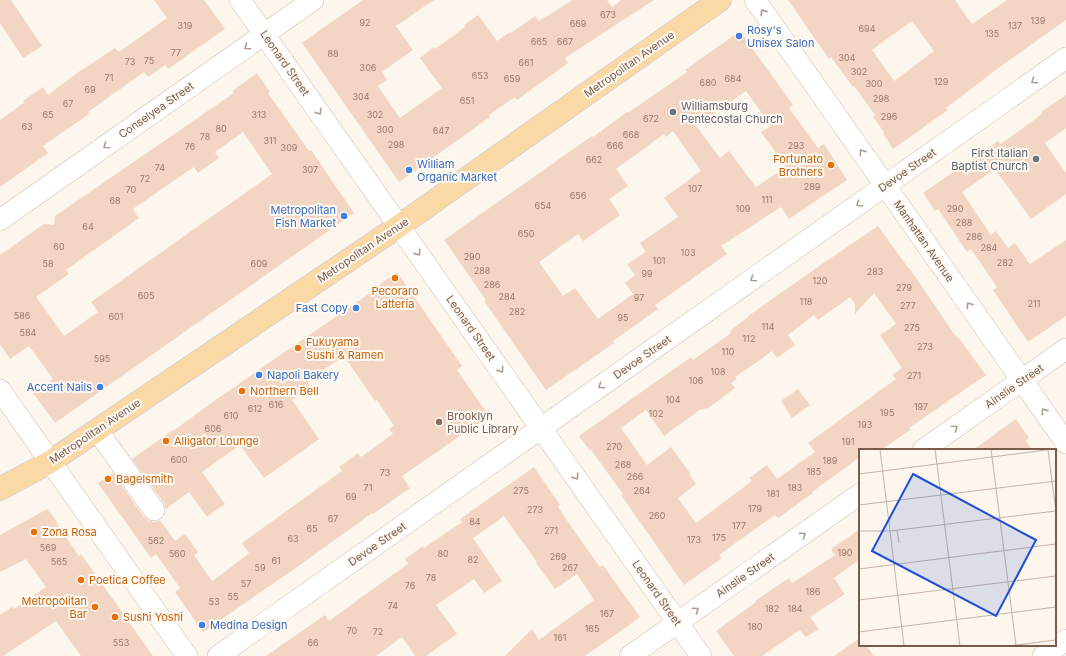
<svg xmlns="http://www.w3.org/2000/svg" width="1066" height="656" viewBox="0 0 1066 656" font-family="Inter,sans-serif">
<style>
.building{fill:#f3d5c3;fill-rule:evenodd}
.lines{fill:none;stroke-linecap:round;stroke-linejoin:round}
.minor-casing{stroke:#d1beb0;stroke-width:22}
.major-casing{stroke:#dad1cd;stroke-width:24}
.minor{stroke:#fff;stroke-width:21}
.major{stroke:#fbd9a5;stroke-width:22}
.oneway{stroke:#af9d94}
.shop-dot{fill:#3f7fe0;stroke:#fffaf3;stroke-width:1.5}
.worship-dot{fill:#6b7280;stroke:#fffaf3;stroke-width:1.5}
.food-dot{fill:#e8710a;stroke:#fffaf3;stroke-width:1.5}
.education-dot{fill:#8d6e63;stroke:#fffaf3;stroke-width:1.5}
.labels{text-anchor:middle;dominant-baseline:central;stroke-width:4;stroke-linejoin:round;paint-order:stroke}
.number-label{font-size:9px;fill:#987a6a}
.shop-label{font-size:11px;fill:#366cbe;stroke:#fffaf3;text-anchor:start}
.street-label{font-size:11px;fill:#7a5c4d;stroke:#fffaf3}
.worship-label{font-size:11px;fill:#5b616d;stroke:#fffaf3;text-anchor:start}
.food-label{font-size:11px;fill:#c56008;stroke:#fffaf3;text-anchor:start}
.education-label{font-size:11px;fill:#785e54;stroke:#fffaf3;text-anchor:start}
.inset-road{fill:none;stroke:#c5b3a7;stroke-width:1}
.view{fill:#1d4ed8;fill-opacity:0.15;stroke:#1d4ed8;stroke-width:2}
.inset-edge{fill:none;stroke:#7a5c4d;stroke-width:2}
</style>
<rect width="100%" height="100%" fill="#fdf6ec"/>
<path class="building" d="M 0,0 L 11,0 L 42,46 L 23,58 L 0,23 Z
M 154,0 L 204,0 L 225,29 L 168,69 L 165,65 L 148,77 L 144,72 L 88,112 L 89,114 L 43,146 L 48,153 L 0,187 L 0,120 L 25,102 L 23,101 L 43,87 L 48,95 L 77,73 L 115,48 L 119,52 L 167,18 Z
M 363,0 L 434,0 L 396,26 L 413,50 L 382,72 L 387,80 L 378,86 L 400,118 L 442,88 L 420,58 L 434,47 L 435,49 L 465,27 L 464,25 L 478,15 L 497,41 L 510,32 L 511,33 L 535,16 L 539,21 L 573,0 L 607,0 L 612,7 L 621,0 L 654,0 L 565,58 L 568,63 L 517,100 L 515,97 L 489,115 L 490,117 L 399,182 L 302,43 Z
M 788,0 L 955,0 L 972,24 L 1007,0 L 1066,0 L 1066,20 L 1001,66 L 946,108 L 948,110 L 893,149 L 883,133 L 884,132 L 873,117 L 875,115 L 854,86 L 853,87 L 831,57 L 829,59 ZM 912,21 L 934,51 L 894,81 L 872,50 Z
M 740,31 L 793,105 L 789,108 L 818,148 L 824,144 L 847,180 L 789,219 L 781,207 L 721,246 L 727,254 L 655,305 L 658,309 L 613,341 L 614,343 L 546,390 L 484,301 L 486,300 L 444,240 L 592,136 L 593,137 L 627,112 L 628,113 L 687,72 L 685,70 ZM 746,91 L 771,126 L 761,132 L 786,167 L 756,187 L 729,151 L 720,158 L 696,126 ZM 673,131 L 701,171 L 664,198 L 678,217 L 640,243 L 646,252 L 627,264 L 635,275 L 625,283 L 633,294 L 598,319 L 575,288 L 563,296 L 539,262 L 578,234 L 583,241 L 620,215 L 609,199 L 628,186 L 616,169 L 664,134 L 666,137 Z
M 257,73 L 270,92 L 268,93 L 309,151 L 311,150 L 354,213 L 55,423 L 33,393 L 53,379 L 29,346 L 10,359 L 0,344 L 0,255 L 44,224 L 54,225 L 55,216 L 234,93 L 232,91 ZM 243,132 L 272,174 L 91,302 L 98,312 L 64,336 L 36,297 L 69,274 L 66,270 L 139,218 L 133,209 L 194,167 L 198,173 L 219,158 L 215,152 Z
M 1066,95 L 1066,128 L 1045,143 L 1066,173 L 1066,194 L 1031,219 L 995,169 L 962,192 L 991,235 L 996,231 L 1008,248 L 1015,243 L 1030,264 L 1066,240 L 1066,316 L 1028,342 L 993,290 L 997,287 L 971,249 L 967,252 L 938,209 L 935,211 L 923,193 L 998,141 L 1001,144 L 1042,114 L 1041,112 Z
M 878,226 L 909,269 L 910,269 L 957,338 L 958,337 L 986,375 L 909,428 L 910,430 L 881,450 L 860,450 L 860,457 L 812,492 L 813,493 L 778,518 L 775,515 L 719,555 L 722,558 L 684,585 L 621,495 L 623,494 L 591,450 L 590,451 L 579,436 L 691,357 L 693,360 L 731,333 L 730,331 L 748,317 L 748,316 L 822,264 ZM 874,293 L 896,324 L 880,335 L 902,368 L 892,375 L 896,379 L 808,443 L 815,452 L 777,479 L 767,465 L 749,478 L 752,481 L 696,523 L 678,498 L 696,484 L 689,474 L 690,473 L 671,447 L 647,465 L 621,428 L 646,410 L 664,436 L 701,409 L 702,410 L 706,408 L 707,409 L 735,388 L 731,383 L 737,379 L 735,377 L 760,360 L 772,351 L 777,358 L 795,345 L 788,335 L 814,315 L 818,320 L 850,297 L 855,304 L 855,314 Z
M 397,272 L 462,366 L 457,370 L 489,416 L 402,476 L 410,488 L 373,514 L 372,513 L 300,565 L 203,632 L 175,592 L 180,588 L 156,554 L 151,558 L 98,483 L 113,473 L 144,517 L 149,521 L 156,522 L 160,520 L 175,541 L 185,534 L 198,552 L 194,555 L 212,581 L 226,571 L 249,553 L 242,543 L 342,471 L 339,467 L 358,453 L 361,457 L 393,434 L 389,429 L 394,426 L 377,400 L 375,401 L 344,356 L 307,381 L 310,387 L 292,400 L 319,439 L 264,478 L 240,445 L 202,472 L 225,504 L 207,517 L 189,492 L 166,509 L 164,503 L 132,459 L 173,430 L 173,431 L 217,399 L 380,286 L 379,285 Z
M 798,389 L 810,405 L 792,418 L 781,401 Z
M 1016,419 L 1029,438 L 1026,441 L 1032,450 L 973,450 Z
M 534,467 L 560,505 L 558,507 L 584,545 L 600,567 L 603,565 L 640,617 L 625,628 L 585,656 L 505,656 L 532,629 L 539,640 L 594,600 L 577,574 L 555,589 L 536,563 L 537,562 L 504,516 L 473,538 L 502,581 L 484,593 L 474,579 L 436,605 L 457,634 L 426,656 L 415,656 L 402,637 L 376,656 L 266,656 L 325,615 L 329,621 L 391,576 L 408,564 L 405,559 L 423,546 L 424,548 L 462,522 L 460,519 Z
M 47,509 L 58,523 L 57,524 L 79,556 L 81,554 L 153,656 L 81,656 L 56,621 L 3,656 L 0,656 L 0,615 L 12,607 L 14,609 L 46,587 L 26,559 L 0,572 L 0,535 Z
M 860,529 L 860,559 L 834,578 L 845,594 L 810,617 L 819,629 L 806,637 L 800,630 L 762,656 L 734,656 L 716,631 L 756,602 L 755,601 L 789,578 L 792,583 L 835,555 L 831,549 Z
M 860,638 L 860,645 L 866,645 L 874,656 L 834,656 Z"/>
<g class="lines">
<g class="minor-casing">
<path id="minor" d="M 240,0 L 701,656
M 755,0 L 1066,443
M 0,220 L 313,0
M 0,390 L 187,656
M 97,430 L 154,510
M 923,450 L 1066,349
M 218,656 L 1066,58
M 630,656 L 860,494
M 1043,656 L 1066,640"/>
</g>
<g class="major-casing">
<path id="major" d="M 0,489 L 50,462 L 399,226 L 720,0"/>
</g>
<use href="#minor" class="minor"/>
<use href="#major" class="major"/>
</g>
<defs><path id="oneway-chevron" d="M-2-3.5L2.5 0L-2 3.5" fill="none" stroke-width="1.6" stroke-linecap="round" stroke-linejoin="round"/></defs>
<g class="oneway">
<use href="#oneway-chevron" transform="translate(763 12) rotate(-125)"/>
<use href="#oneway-chevron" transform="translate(247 47) rotate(145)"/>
<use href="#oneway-chevron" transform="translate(1034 81) rotate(145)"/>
<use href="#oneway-chevron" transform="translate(319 112) rotate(55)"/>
<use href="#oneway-chevron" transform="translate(106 146) rotate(145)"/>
<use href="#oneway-chevron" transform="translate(862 152) rotate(-125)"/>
<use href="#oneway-chevron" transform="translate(859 204) rotate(145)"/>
<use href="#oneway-chevron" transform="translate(418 253) rotate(55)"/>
<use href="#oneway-chevron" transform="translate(753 279) rotate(145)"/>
<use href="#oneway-chevron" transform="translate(969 305) rotate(-125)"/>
<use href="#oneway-chevron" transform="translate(501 370) rotate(55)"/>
<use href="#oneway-chevron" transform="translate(601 386) rotate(145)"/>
<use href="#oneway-chevron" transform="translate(1044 411) rotate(-125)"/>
<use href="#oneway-chevron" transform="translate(955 428) rotate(-35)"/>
<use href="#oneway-chevron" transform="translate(576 477) rotate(55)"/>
<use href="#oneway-chevron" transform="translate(803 535) rotate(-35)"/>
<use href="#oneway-chevron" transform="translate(696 610) rotate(-35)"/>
</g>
<g class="shop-dot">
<circle cx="739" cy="36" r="4"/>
<circle cx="409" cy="170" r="4"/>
<circle cx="344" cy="216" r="4"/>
<circle cx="356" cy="308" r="4"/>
<circle cx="259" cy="375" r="4"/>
<circle cx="100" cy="387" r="4"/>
<circle cx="202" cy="625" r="4"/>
</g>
<g class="worship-dot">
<circle cx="673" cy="112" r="4"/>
<circle cx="1036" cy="159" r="4"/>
</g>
<g class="food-dot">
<circle cx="831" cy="165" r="4"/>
<circle cx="395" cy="278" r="4"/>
<circle cx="298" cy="348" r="4"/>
<circle cx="242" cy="391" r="4"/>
<circle cx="166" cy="441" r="4"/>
<circle cx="108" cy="479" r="4"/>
<circle cx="34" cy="532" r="4"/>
<circle cx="81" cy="580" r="4"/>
<circle cx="95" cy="607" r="4"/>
<circle cx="115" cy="617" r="4"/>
</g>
<circle class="education-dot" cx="439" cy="422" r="4"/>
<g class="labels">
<g class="number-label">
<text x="608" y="14">673</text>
<text x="1038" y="20">139</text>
<text x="365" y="22">92</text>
<text x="578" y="23">669</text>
<text x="185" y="25">319</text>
<text x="1015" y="25">137</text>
<text x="867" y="28">694</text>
<text x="992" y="33">135</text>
<text x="539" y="41">665</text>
<text x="565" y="41">667</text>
<text x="176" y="52">77</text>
<text x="333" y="53">88</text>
<text x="847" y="57">304</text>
<text x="149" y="60">75</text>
<text x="130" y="61">73</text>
<text x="526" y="62">661</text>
<text x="368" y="67">306</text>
<text x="859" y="71">302</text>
<text x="480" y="75">653</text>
<text x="109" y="77">71</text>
<text x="512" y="78">659</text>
<text x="733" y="78">684</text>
<text x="941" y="81">129</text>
<text x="708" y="82">680</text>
<text x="874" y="83">300</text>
<text x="90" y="89">69</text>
<text x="361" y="96">304</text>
<text x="881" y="98">298</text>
<text x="467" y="100">651</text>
<text x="68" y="103">67</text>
<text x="48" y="114">65</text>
<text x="259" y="114">313</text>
<text x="375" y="114">302</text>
<text x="889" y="116">296</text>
<text x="651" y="118">672</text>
<text x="27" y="126">63</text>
<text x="221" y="128">80</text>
<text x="385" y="129">300</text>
<text x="441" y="130">647</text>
<text x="631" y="134">668</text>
<text x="205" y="136">78</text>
<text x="270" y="140">311</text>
<text x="396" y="144">298</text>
<text x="615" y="145">666</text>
<text x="796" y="145">293</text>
<text x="190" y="146">76</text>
<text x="289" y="147">309</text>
<text x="594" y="159">662</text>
<text x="160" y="167">74</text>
<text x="310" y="169">307</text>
<text x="145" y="178">72</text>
<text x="812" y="186">289</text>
<text x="695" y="188">107</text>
<text x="131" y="189">70</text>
<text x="578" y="195">656</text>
<text x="767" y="199">111</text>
<text x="115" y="200">68</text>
<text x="543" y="205">654</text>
<text x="743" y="208">109</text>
<text x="955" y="208">290</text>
<text x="964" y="222">288</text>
<text x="88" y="226">64</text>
<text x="526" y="233">650</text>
<text x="974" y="236">286</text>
<text x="59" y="246">60</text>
<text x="989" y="247">284</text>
<text x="688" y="252">103</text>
<text x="472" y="256">290</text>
<text x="659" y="260">101</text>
<text x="1005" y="262">282</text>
<text x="48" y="263">58</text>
<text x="259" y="263">609</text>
<text x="482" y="270">288</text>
<text x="875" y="271">283</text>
<text x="647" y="273">99</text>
<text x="820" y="280">120</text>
<text x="492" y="284">286</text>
<text x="904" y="287">279</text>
<text x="146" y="295">605</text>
<text x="507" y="296">284</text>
<text x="639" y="297">97</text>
<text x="806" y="301">118</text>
<text x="1034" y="303">211</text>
<text x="908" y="305">277</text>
<text x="517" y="311">282</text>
<text x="22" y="315">586</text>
<text x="116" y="316">601</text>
<text x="623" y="317">95</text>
<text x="768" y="326">114</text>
<text x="912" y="327">275</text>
<text x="28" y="332">584</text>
<text x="749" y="338">112</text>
<text x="925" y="346">273</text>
<text x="728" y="351">110</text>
<text x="102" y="358">595</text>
<text x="718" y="371">108</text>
<text x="914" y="375">271</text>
<text x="696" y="380">106</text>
<text x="673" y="399">104</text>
<text x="276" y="404">616</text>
<text x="921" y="406">197</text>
<text x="255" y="408">612</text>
<text x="887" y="412">195</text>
<text x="656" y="413">102</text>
<text x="231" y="415">610</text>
<text x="865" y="424">193</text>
<text x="213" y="428">606</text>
<text x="848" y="441">191</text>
<text x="614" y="446">270</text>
<text x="179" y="459">600</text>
<text x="830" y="460">189</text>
<text x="623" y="464">268</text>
<text x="814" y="471">185</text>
<text x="385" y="472">73</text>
<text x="635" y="476">266</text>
<text x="368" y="487">71</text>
<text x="795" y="487">183</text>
<text x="521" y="490">275</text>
<text x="642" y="490">264</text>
<text x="773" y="493">181</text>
<text x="351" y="496">69</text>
<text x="755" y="508">179</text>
<text x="535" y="509">273</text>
<text x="657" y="515">260</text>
<text x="333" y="518">67</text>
<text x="475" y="521">84</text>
<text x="739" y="525">177</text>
<text x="312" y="528">65</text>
<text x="551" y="530">271</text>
<text x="719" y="537">175</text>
<text x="293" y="538">63</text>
<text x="694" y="539">173</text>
<text x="156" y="540">562</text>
<text x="48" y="547">569</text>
<text x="845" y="552">190</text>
<text x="177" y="553">560</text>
<text x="443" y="553">80</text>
<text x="558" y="556">269</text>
<text x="473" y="559">82</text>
<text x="276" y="560">61</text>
<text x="59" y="561">565</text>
<text x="260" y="567">59</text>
<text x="570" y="567">267</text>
<text x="431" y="577">78</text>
<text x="246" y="583">57</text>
<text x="410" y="585">76</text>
<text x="813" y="591">186</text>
<text x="233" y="596">55</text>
<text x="214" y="601">53</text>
<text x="393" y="605">74</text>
<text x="772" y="608">182</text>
<text x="795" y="608">184</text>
<text x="607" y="613">167</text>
<text x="755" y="626">180</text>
<text x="592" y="628">165</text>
<text x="352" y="630">70</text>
<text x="378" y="631">72</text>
<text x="560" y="637">161</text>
<text x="121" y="642">553</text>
<text x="313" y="642">66</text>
</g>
<g class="shop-label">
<text x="747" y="30">Rosy's<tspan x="747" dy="13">Unisex Salon</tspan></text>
<text x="417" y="164">William<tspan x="417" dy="13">Organic Market</tspan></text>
<text x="336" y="210" text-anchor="end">Metropolitan<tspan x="336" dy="13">Fish Market</tspan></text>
<text x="348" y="308" text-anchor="end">Fast Copy</text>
<text x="267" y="375">Napoli Bakery</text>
<text x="92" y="387" text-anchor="end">Accent Nails</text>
<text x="210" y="625">Medina Design</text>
</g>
<g class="street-label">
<text transform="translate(285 63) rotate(55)">Leonard Street</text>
<text transform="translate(629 64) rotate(-35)">Metropolitan Avenue</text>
<text transform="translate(156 110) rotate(-35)">Conselyea Street</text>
<text transform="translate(907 170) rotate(-35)">Devoe Street</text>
<text transform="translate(924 241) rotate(55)">Manhattan Avenue</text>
<text transform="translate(363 250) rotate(-34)">Metropolitan Avenue</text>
<text transform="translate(471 328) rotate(55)">Leonard Street</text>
<text transform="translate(642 357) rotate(-35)">Devoe Street</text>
<text transform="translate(1014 386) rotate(-35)">Ainslie Street</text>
<text transform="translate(95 431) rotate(-34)">Metropolitan Avenue</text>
<text transform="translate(377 544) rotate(-35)">Devoe Street</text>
<text transform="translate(745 575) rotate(-35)">Ainslie Street</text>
<text transform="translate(657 593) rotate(55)">Leonard Street</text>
</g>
<g class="worship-label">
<text x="681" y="106">Williamsburg<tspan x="681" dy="13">Pentecostal Church</tspan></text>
<text x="1028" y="153" text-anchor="end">First Italian<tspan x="1028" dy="13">Baptist Church</tspan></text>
</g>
<g class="food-label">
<text x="823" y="159" text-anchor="end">Fortunato<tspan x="823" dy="13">Brothers</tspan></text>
<text x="395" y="291" text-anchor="middle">Pecoraro<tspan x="395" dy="13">Latteria</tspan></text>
<text x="306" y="342">Fukuyama<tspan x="306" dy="13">Sushi &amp; Ramen</tspan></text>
<text x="250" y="391">Northern Bell</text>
<text x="174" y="441">Alligator Lounge</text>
<text x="116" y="479">Bagelsmith</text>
<text x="42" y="532">Zona Rosa</text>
<text x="89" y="580">Poetica Coffee</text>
<text x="87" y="601" text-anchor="end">Metropolitan<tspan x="87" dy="13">Bar</tspan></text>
<text x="123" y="617">Sushi Yoshi</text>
</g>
<g class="education-label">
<text x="447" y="416">Brooklyn<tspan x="447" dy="13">Public Library</tspan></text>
</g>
</g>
<g transform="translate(859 449)">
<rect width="197" height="197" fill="#fdf6ec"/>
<path class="inset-road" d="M 21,0 L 45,197M 76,0 L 101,197M 132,0 L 157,196M 189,1 L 197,63M 0,25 L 195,0M 0,56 L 197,32M 38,81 L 40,94M 0,82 L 31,82 L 197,62M 0,120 L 197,95M 0,151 L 197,127M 0,183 L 197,158M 150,197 L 197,191"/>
<path class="view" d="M 54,25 L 177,91 L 137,167 L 13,102 Z"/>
<rect width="197" height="197" class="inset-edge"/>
</g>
</svg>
